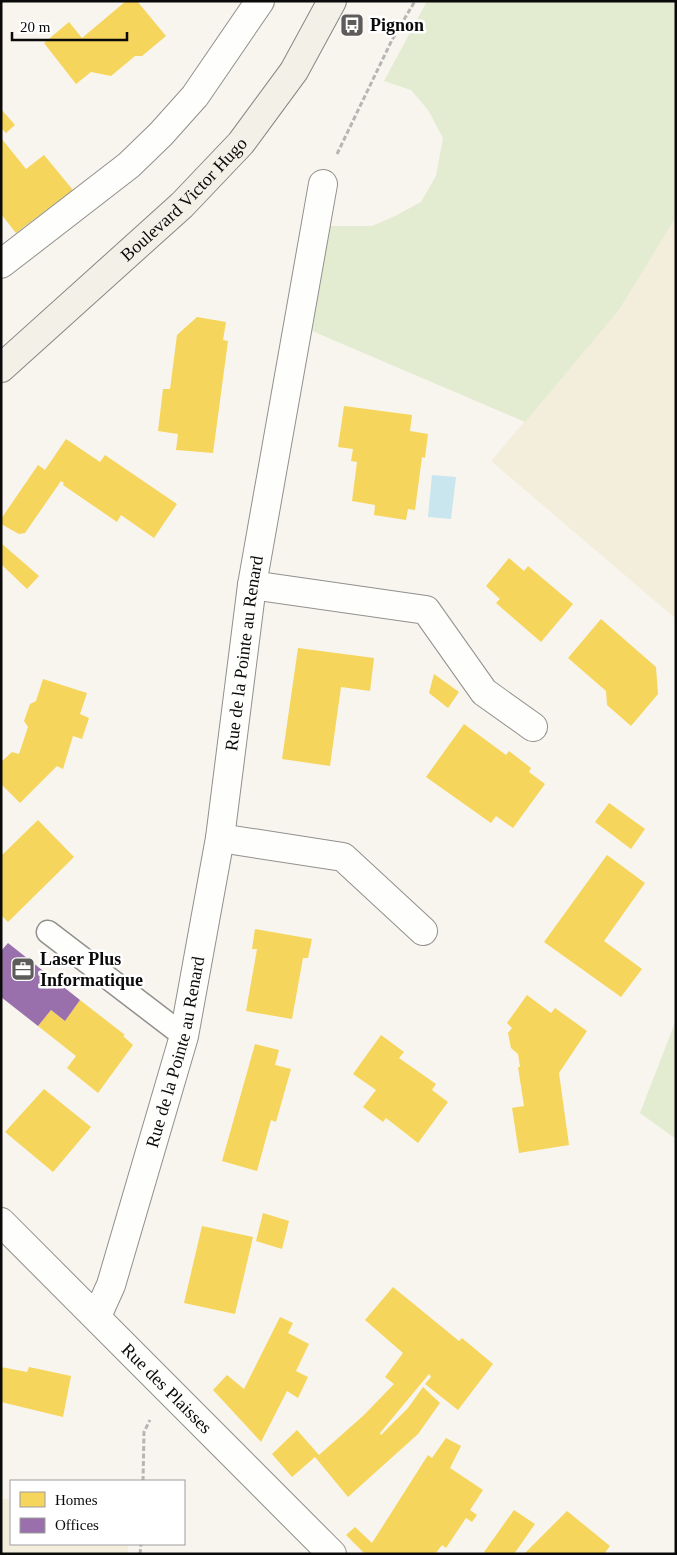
<svg xmlns="http://www.w3.org/2000/svg" width="677" height="1555" viewBox="0 0 677 1555" font-family="'Times New Roman',serif">
<style>
.farmland{fill:#f3eedc}
.green{fill:#e3ebd1}
.water{fill:#c9e5ed}
.homes{fill:#f6d55c}
.offices{fill:#9970ab}
.lines{fill:none;stroke-linecap:round;stroke-linejoin:round}
.lane-casing{stroke:#91908d;stroke-width:25}
.street-casing{stroke:#91908d;stroke-width:30}
.secondary-casing{stroke:#888683;stroke-width:30}
.path{stroke:#b7b6b5;stroke-width:3;stroke-dasharray:5 2.5;stroke-linecap:butt}
.lane{stroke:#fefefc;stroke-width:22}
.street{stroke:#fefefc;stroke-width:28}
.secondary{stroke:#f3f0e8;stroke-width:28}
.labels{text-anchor:middle;dominant-baseline:central;stroke-width:5;stroke-linejoin:round;paint-order:stroke}
.poi-label{font-size:18px;font-weight:bold;fill:#0a0a0a;stroke:#fff;text-anchor:start}
.street-label{font-size:18px;fill:#0a0a0a;stroke:#fff}
</style>
<rect width="100%" height="100%" fill="#f8f5ee"/>
<path class="farmland" d="M 676,217 L 676,619 L 491,461 L 619,310 Z
M 1,1499 L 11,1499 L 11,1544 L 128,1544 L 128,1554 L 1,1554 Z"/>
<path class="green" d="M 427,1 L 676,1 L 676,217 L 619,310 L 525,422 L 312,331 L 330,226 L 372,226 L 395,216 L 421,202 L 436,176 L 443,138 L 428,110 L 411,90 L 384,81 Z
M 676,1020 L 676,1139 L 640,1113 Z"/>
<path class="water" d="M 432,475 L 456,477 L 451,519 L 428,517 Z"/>
<path class="homes" d="M 126,1 L 137,1 L 166,36 L 142,56 L 135,56 L 111,76 L 91,72 L 76,84 L 44,43 L 69,22 L 82,38 Z
M 1,109 L 15,125 L 6,133 L 1,128 Z
M 1,138 L 26,169 L 44,155 L 73,190 L 16,233 L 1,214 Z
M 197,317 L 226,322 L 223,340 L 228,341 L 213,453 L 176,450 L 178,434 L 158,431 L 163,389 L 170,389 L 177,335 Z
M 344,406 L 412,415 L 410,431 L 428,434 L 425,458 L 422,457 L 415,510 L 408,509 L 406,520 L 374,515 L 375,505 L 352,501 L 357,462 L 351,461 L 353,449 L 338,447 Z
M 66,439 L 100,462 L 105,455 L 177,504 L 154,538 L 121,515 L 117,522 L 63,485 L 64,483 L 61,481 L 25,533 L 19,534 L 1,524 L 1,519 L 38,465 L 45,470 Z
M 1,543 L 39,576 L 27,589 L 1,564 Z
M 509,558 L 524,571 L 528,566 L 573,604 L 541,642 L 496,603 L 500,599 L 486,586 Z
M 601,619 L 656,667 L 658,694 L 631,726 L 607,705 L 606,691 L 568,658 Z
M 298,648 L 374,658 L 370,691 L 341,687 L 330,766 L 282,759 Z
M 434,674 L 459,692 L 448,708 L 429,693 Z
M 43,679 L 87,693 L 80,714 L 89,718 L 82,739 L 73,736 L 63,769 L 57,766 L 20,803 L 1,784 L 1,762 L 12,752 L 19,754 L 28,727 L 24,721 L 30,704 L 36,701 Z
M 464,724 L 506,755 L 509,751 L 531,768 L 529,772 L 545,784 L 513,828 L 496,816 L 491,823 L 426,777 Z
M 609,803 L 645,829 L 631,849 L 595,822 Z
M 38,820 L 74,857 L 8,922 L 1,915 L 1,856 Z
M 607,855 L 645,883 L 604,941 L 642,969 L 621,997 L 544,942 Z
M 255,929 L 312,939 L 308,958 L 303,958 L 292,1019 L 246,1011 L 257,949 L 252,949 Z
M 527,995 L 551,1013 L 555,1008 L 587,1031 L 559,1073 L 569,1145 L 519,1153 L 512,1108 L 524,1106 L 518,1067 L 520,1067 L 518,1054 L 511,1048 L 508,1033 L 512,1028 L 507,1023 Z
M 80,1000 L 125,1035 L 123,1036 L 133,1045 L 98,1093 L 67,1068 L 76,1056 L 38,1026 L 51,1010 L 65,1021 Z
M 381,1035 L 404,1052 L 399,1058 L 436,1084 L 432,1090 L 448,1102 L 418,1143 L 386,1118 L 383,1122 L 363,1107 L 376,1090 L 353,1074 Z
M 255,1044 L 279,1050 L 275,1065 L 291,1069 L 276,1122 L 271,1120 L 257,1171 L 222,1161 Z
M 44,1089 L 91,1127 L 53,1172 L 5,1132 Z
M 263,1213 L 289,1221 L 282,1249 L 256,1241 Z
M 202,1226 L 253,1237 L 235,1314 L 184,1303 Z
M 393,1287 L 459,1341 L 462,1338 L 493,1364 L 458,1410 L 425,1384 L 431,1377 L 429,1374 L 380,1433 L 381,1435 L 408,1408 L 423,1387 L 440,1403 L 418,1434 L 348,1497 L 315,1457 L 292,1477 L 272,1454 L 297,1430 L 319,1455 L 364,1415 L 394,1384 L 385,1377 L 403,1353 L 365,1320 Z
M 280,1317 L 293,1323 L 288,1333 L 309,1344 L 296,1371 L 308,1377 L 298,1398 L 287,1391 L 261,1442 L 213,1390 L 227,1375 L 244,1389 Z
M 1,1367 L 27,1372 L 29,1367 L 71,1376 L 63,1417 L 1,1402 Z
M 446,1438 L 461,1446 L 450,1468 L 483,1490 L 470,1510 L 477,1515 L 472,1522 L 466,1518 L 446,1548 L 442,1545 L 435,1554 L 365,1554 L 346,1535 L 355,1527 L 372,1543 L 428,1455 L 432,1458 Z
M 514,1510 L 535,1524 L 514,1554 L 487,1554 L 484,1552 Z
M 567,1511 L 610,1546 L 604,1554 L 524,1554 Z"/>
<path class="offices" d="M 8,943 L 80,1000 L 65,1021 L 51,1010 L 38,1026 L 1,997 L 1,951 Z"/>
<g class="lines">
<g class="lane-casing">
<path id="lane" d="M 48,932 L 184,1036"/>
</g>
<g class="street-casing">
<g id="street">
<path d="M 1,264 L 129,165 L 161,134 L 195,96 L 260,1"/>
<path d="M 252,585 L 426,610 L 484,692 L 533,727"/>
<path d="M 220,838 L 343,857 L 423,931"/>
<path id="s1" d="M 1,1222 L 332,1554"/>
<path id="s2" d="M 97,1316 L 111,1285 L 184,1036 L 220,838 L 252,585 L 323,184"/>
</g>
</g>
<g class="secondary-casing">
<g id="secondary">
<path id="s3" d="M 1,368 L 182,205 L 241,143 L 294,71 L 332,1"/>
</g>
</g>
<path class="path" d="M 337,154 L 392,40 L 415,1
M 143,1481 L 144,1432 L 150,1420
M 140,1554 L 141,1544"/>
<use href="#lane" class="lane"/>
<use href="#street" class="street"/>
<use href="#secondary" class="secondary"/>
</g>
<defs>
<g id="bus-square" transform="scale(1.25)"><rect x="-9" y="-9" width="18" height="18" rx="4" fill="#5d5c5a" stroke="#fff"/><path d="M-5-6H5V4H4V6H2V4H-2V6H-4V4H-5ZM-3.5-4V0h7V-4ZM-3.5 1.2v1.5H-2V1.2ZM2 1.2v1.5H3.5V1.2Z" fill="#fff"/></g>
<g id="office-square" transform="scale(1.25)"><rect x="-9" y="-9" width="18" height="18" rx="4" fill="#5d5c5a" stroke="#fff"/><path d="M-6-3h4V-5.5h4V-3h4V5H-6ZM-1-4.5V-3h2v-1.5ZM-6 0V1H6V0Z" fill="#fff"/></g>
</defs>
<g fill-rule="evenodd">
<use href="#bus-square" x="352" y="25"/>
<use href="#office-square" x="23" y="969"/>
</g>
<g class="labels">
<g class="poi-label">
<text x="370" y="25">Pignon</text>
<text x="40" y="959">Laser Plus<tspan x="40" dy="21">Informatique</tspan></text>
</g>
<g class="street-label">
<text stroke="none"><textPath href="#s3" startOffset="249">Boulevard Victor Hugo</textPath></text>
<text stroke="none"><textPath href="#s2" startOffset="681">Rue de la Pointe au Renard</textPath></text>
<text stroke="none"><textPath href="#s2" startOffset="276">Rue de la Pointe au Renard</textPath></text>
<text stroke="none"><textPath href="#s1" startOffset="235">Rue des Plaisses</textPath></text>
</g>
</g>
<rect width="677" height="1555" fill="none" stroke="#0a0a0a" stroke-width="5"/>
<rect x="10" y="1480" width="175" height="65" fill="#ffffff" stroke="#9d9d9d"/>
<rect x="20" y="1492" width="25" height="15" fill="#f6d55c" stroke="#9d9d9d"/>
<text x="55" y="1505" font-size="15" fill="#0a0a0a">Homes</text>
<rect x="20" y="1518" width="25" height="15" fill="#9970ab" stroke="#9d9d9d"/>
<text x="55" y="1530" font-size="15" fill="#0a0a0a">Offices</text>
<path d="M12 32v8h115v-8" fill="none" stroke="#0a0a0a" stroke-width="2.5"/>
<text x="20" y="32" font-size="15" fill="#0a0a0a" stroke="#ffffff" stroke-width="4" paint-order="stroke">20 m</text>
</svg>
